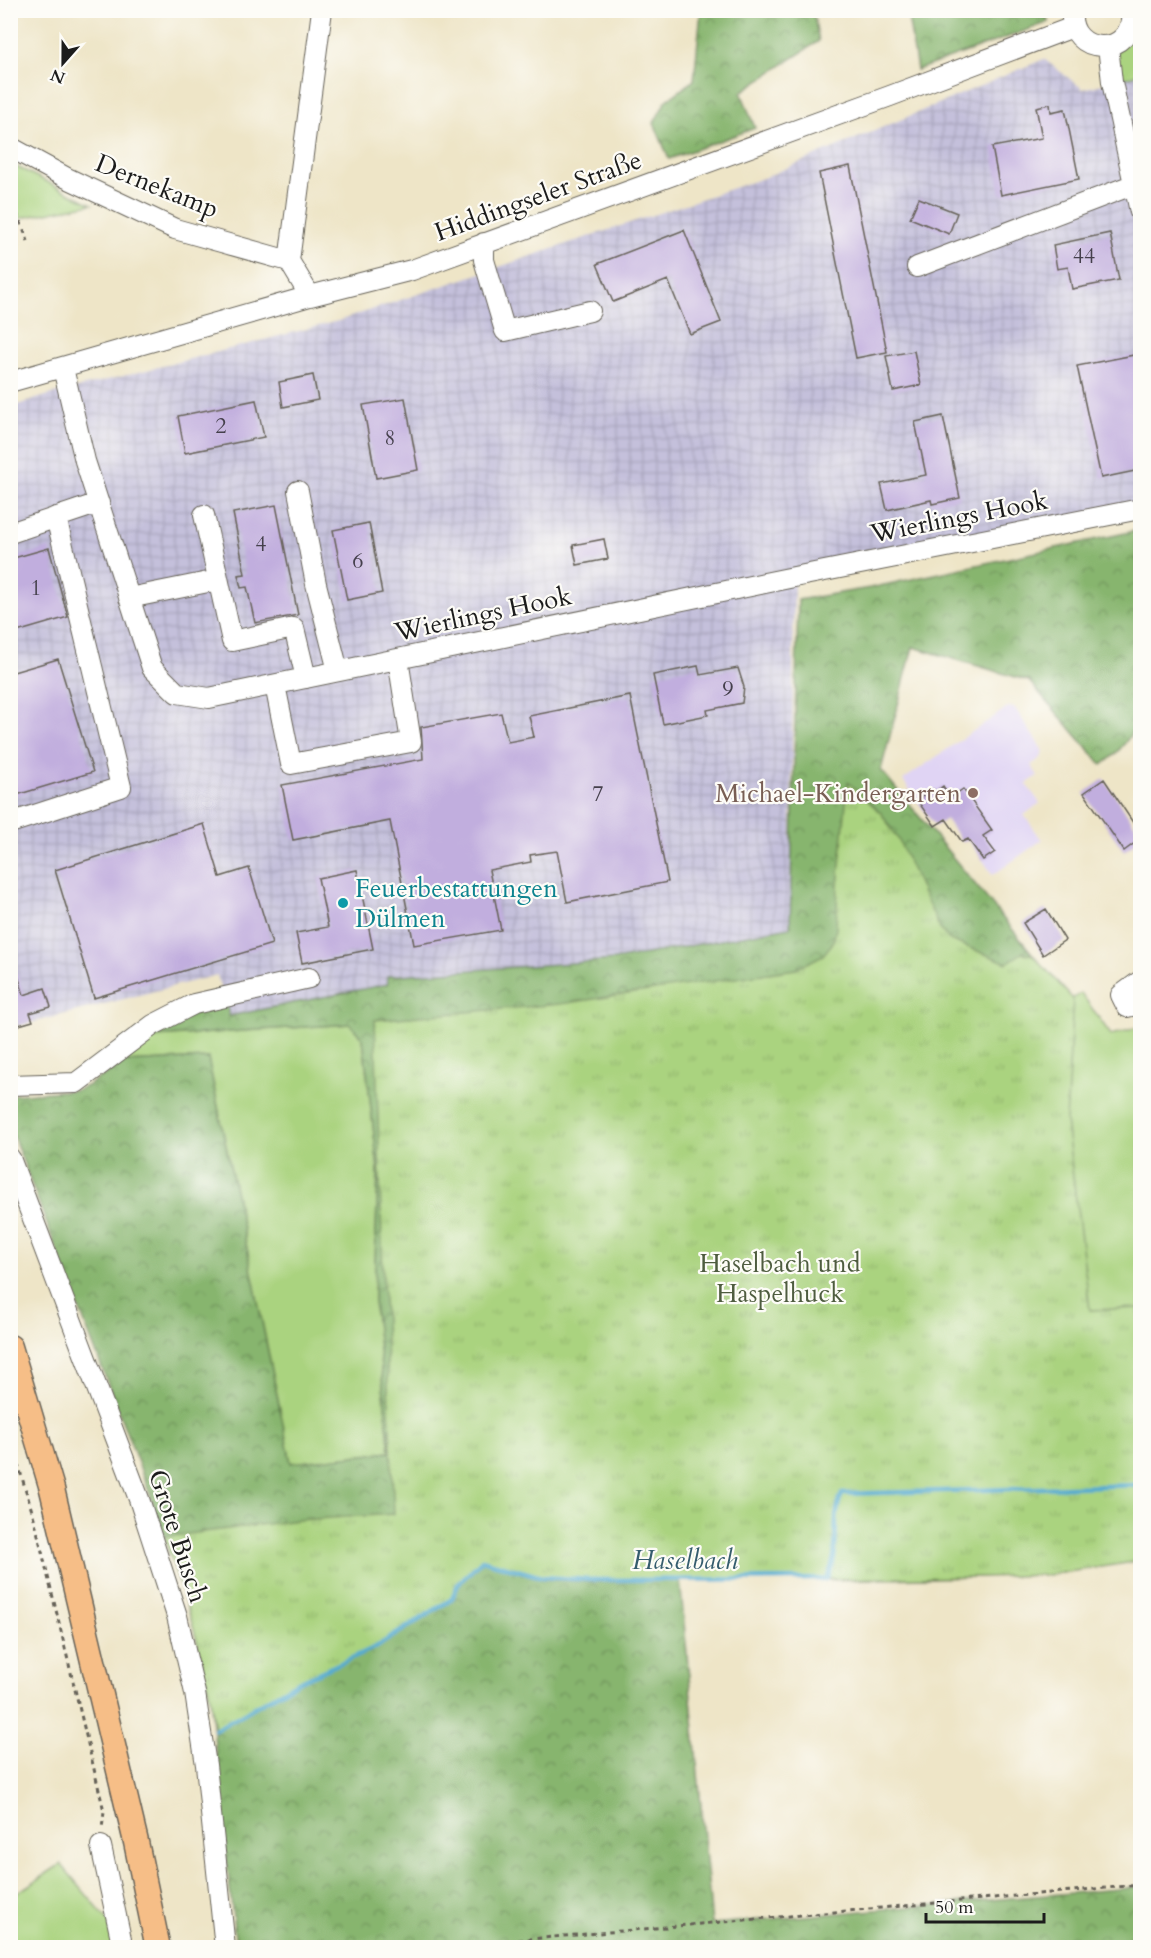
<svg xmlns="http://www.w3.org/2000/svg" width="1151" height="1958" viewBox="0 0 1151 1958" font-family="Cardo,serif">
<style>
.built{fill:#e0d4f4}
.industrial{fill:url(#industrial-grid)}
.grass{fill:#aad37f;stroke:#63784e;stroke-width:1.5}
.forest{fill:url(#forest-crowns);stroke:#526845;stroke-width:1.5}
.park{fill:url(#park-tufts);stroke:#63784e;stroke-width:1.5}
.lines{fill:none;stroke-linecap:round;stroke-linejoin:round}
.stream{stroke:#54abd1;stroke-width:4.5}
.building{fill:#c1aede}
.minor-casing{stroke:#666258;stroke-width:22}
.major-casing{stroke:#666258;stroke-width:27}
.path{stroke:#666258;stroke-width:3;stroke-dasharray:4.5 4.5;stroke-linecap:butt}
.minor{stroke:#fff;stroke-width:20}
.major{stroke:#f6be87;stroke-width:24}
.education-dot{fill:#8d6e63;stroke:#fdfcf7;stroke-width:2}
.culture-dot{fill:#0f9aa8;stroke:#fdfcf7;stroke-width:2}
.labels{text-anchor:middle;dominant-baseline:central;stroke-width:4.5;stroke-linejoin:round;paint-order:stroke}
.number-label{font-size:22px;fill:#45404c}
.street-label{font-size:26px;fill:#1c1c1c;stroke:#fdfcf7}
.education-label{font-size:26px;fill:#785e54;stroke:#fdfcf7;text-anchor:end}
.culture-label{font-size:26px;fill:#0d838f;stroke:#fdfcf7;text-anchor:start}
.park-label{font-size:26px;fill:#4e5c3f;stroke:#fdfcf7}
.water-label{font-size:27px;font-style:italic;fill:#355c6d;stroke:#fdfcf7}
</style>
<defs>
<pattern id="industrial-grid" width="8" height="8" patternUnits="userSpaceOnUse" patternTransform="scale(1.5)"><rect width="8" height="8" fill="#c4c0db"/><path d="M0 4h8M4 0v8" fill="none" stroke="#a8a4bb"/></pattern>
<pattern id="forest-crowns" width="20" height="18" patternUnits="userSpaceOnUse" patternTransform="scale(1.5)"><rect width="20" height="18" fill="#87b56e"/><path d="M2 6a3 3 0 1 1 6 0M12 15a3 3 0 1 1 6 0" fill="none" stroke="#6e925a"/></pattern>
<pattern id="park-tufts" width="24" height="20" patternUnits="userSpaceOnUse" patternTransform="scale(1.5)"><rect width="24" height="20" fill="#aad37f"/><path d="M3 7l-1-3M5 7V3M7 7l1-3M15 17l-1-3M17 17v-4M19 17l1-3" fill="none" stroke="#92b56d"/></pattern>
</defs>
<rect width="100%" height="100%" fill="#fdfcf7"/>
<filter id="ink" filterUnits="userSpaceOnUse"><feTurbulence type="fractalNoise" baseFrequency=".0167" numOctaves="2"/><feDisplacementMap in="SourceGraphic" scale="12" xChannelSelector="R" yChannelSelector="G"/><feConvolveMatrix kernelMatrix="1 2 1 2 8 2 1 2 1" color-interpolation-filters="sRGB"/></filter>
<filter id="wash" filterUnits="userSpaceOnUse"><feTurbulence type="fractalNoise" baseFrequency=".008" numOctaves="4" result="noise"/><feDisplacementMap in="SourceGraphic" scale="24" xChannelSelector="R" yChannelSelector="G"/><feGaussianBlur stdDeviation="1.35" result="paint"/><feColorMatrix in="noise" values="0 0 0 0 0 0 0 0 0 0 0 0 0 0 0 0 0 1.4 0 .05"/><feComposite in="paint" operator="in"/></filter>
<g filter="url(#wash)">
<rect width="100%" height="100%" fill="#eee5c7"/>
<path class="built" d="M 1008,707 L 1015,708 L 1043,751 L 1041,758 L 1031,765 L 1038,776 L 1026,784 L 1040,803 L 1024,815 L 1042,840 L 993,875 L 968,839 L 962,842 L 946,819 L 935,826 L 903,780 Z"/>
<path class="industrial" d="M 1044,59 L 1083,89 L 1138,75 L 1140,71 L 1140,509 L 794,577 L 790,927 L 615,960 L 387,977 L 389,984 L 229,1016 L 217,975 L 11,1028 L 11,407 L 49,395 L 338,321 L 763,178 Z"/>
<path class="grass" d="M 1140,11 L 1140,71 L 1139,74 L 1112,82 L 1118,42 Z
M 11,164 L 92,204 L 11,220 Z
M 1040,963 L 1072,999 L 1081,993 L 1111,1035 L 1140,1027 L 1140,1560 L 979,1577 L 826,1580 Z
M 350,1024 L 363,1039 L 378,1169 L 374,1301 L 390,1452 L 291,1464 L 208,1058 L 124,1062 L 153,1037 Z
M 61,1864 L 110,1923 L 115,1948 L 11,1948 L 11,1897 Z"/>
<path class="forest" d="M 701,11 L 813,11 L 819,41 L 741,92 L 755,128 L 669,159 L 654,123 L 666,101 L 694,80 Z
M 907,11 L 1044,11 L 1049,22 L 917,70 Z
M 1135,531 L 1140,591 L 1140,714 C 1133,736 1120,752 1102,765 L 1029,681 L 913,647 L 881,770 L 1040,963 L 680,1579 L 712,1924 L 1140,1887 L 1140,1947 L 236,1947 L 210,1697 L 193,1625 L 150,1494 L 11,1130 L 11,1095 L 76,1090 L 87,1086 L 124,1062 L 208,1058 L 291,1463 L 390,1452 L 374,1301 L 378,1169 L 363,1039 L 350,1024 L 153,1037 L 181,1017 L 200,1011 L 227,1006 L 229,1016 L 388,984 L 387,976 L 615,960 L 790,927 L 798,600 L 870,588 Z"/>
<path class="park" d="M 848,782 L 881,813 L 898,839 L 940,929 L 950,940 L 1007,963 L 1022,953 L 1032,954 L 1073,999 L 1066,1121 L 1090,1310 L 1140,1308 L 1140,1561 L 1048,1575 L 983,1577 L 592,1582 L 542,1579 L 483,1561 L 459,1585 L 453,1600 L 377,1648 L 295,1684 L 215,1731 C 208,1664 185,1600 164,1537 L 298,1520 L 394,1514 L 383,1277 L 375,1020 L 560,1004 L 796,969 L 823,955 L 832,944 L 836,929 L 838,885 Z"/>
<g class="lines">
<path class="stream" d="M 215,1730 L 296,1683 L 376,1647 L 452,1599 L 458,1584 L 482,1560 L 542,1577 L 591,1580 L 826,1579 C 843,1552 829,1523 842,1494 L 1140,1485"/>
</g>
<g id="blocks">
<path class="building" d="M 1050,104 L 1051,112 L 1065,109 L 1079,179 L 1001,195 L 992,147 L 1042,138 L 1036,107 Z
M 850,166 L 887,352 L 856,358 L 819,173 Z
M 919,198 L 957,213 L 949,234 L 910,218 Z
M 684,230 L 721,322 L 690,334 L 668,280 L 613,302 L 597,264 Z
M 1110,233 L 1119,280 L 1072,289 L 1068,267 L 1057,269 L 1053,245 Z
M 914,351 L 921,385 L 893,391 L 886,356 Z
M 1134,355 L 1140,389 L 1140,470 L 1101,478 L 1077,366 Z
M 313,375 L 318,400 L 283,407 L 279,382 Z
M 405,398 L 418,470 L 376,478 L 363,405 Z
M 256,400 L 264,437 L 185,453 L 178,416 Z
M 943,416 L 960,498 L 932,504 L 931,500 L 887,510 L 881,484 L 926,475 L 915,422 Z
M 276,505 L 298,615 L 255,623 L 247,587 L 241,588 L 238,575 L 245,574 L 233,513 Z
M 369,523 L 382,593 L 347,600 L 333,530 Z
M 604,539 L 608,559 L 577,565 L 573,545 Z
M 49,548 L 68,617 L 10,634 L 10,559 Z
M 58,659 L 93,772 L 10,797 L 10,673 Z
M 698,666 L 700,675 L 738,668 L 744,687 L 742,703 L 707,710 L 708,715 L 663,724 L 653,675 Z
M 630,696 L 668,882 L 567,902 L 557,851 L 530,855 L 531,862 L 489,870 L 501,930 L 414,945 L 390,821 L 293,840 L 282,785 L 423,759 L 421,727 L 501,713 L 508,742 L 534,737 L 529,716 Z
M 1104,779 L 1140,833 L 1140,839 L 1124,851 L 1084,793 Z
M 943,786 L 950,798 L 963,789 L 992,830 L 983,836 L 995,852 L 983,860 L 968,839 L 962,842 L 946,819 L 935,826 L 917,800 L 933,789 L 935,792 Z
M 204,824 L 220,877 L 249,868 L 272,944 L 94,998 L 55,870 Z
M 357,870 L 373,949 L 302,963 L 296,933 L 328,927 L 318,878 Z
M 1046,909 L 1065,940 L 1043,955 L 1023,923 Z
M 10,960 L 13,960 L 24,995 L 45,988 L 51,1007 L 30,1013 L 33,1021 L 19,1025 L 17,1017 L 14,1018 L 10,1005 Z"/>
</g>
</g>
<g filter="url(#ink)">
<use href="#blocks" fill-opacity="0" stroke="#666258" stroke-width="1.5"/>
<g class="lines">
<g class="minor-casing">
<path id="minor" d="M 1072,10 C 1067,58 1137,58 1131,10
M 1108,46 L 1112,82 L 1140,212
M 10,147 L 67,178 L 175,229 L 289,261
M 484,243 L 484,260 L 505,331 L 590,311
M 917,267 L 1140,182
M 310,296 L 289,261 L 322,10
M 63,368 L 85,461 L 152,668 L 177,693 L 209,698 L 794,577 L 1140,509
M 10,382 L 310,296 L 412,270 L 890,96 L 1073,27
M 298,491 L 316,584 L 338,671
M 204,515 L 232,641 L 294,628 L 306,678
M 10,533 L 99,503
M 129,598 L 218,580
M 275,685 L 291,764 L 411,742 L 398,659
M 10,823 L 121,787 L 56,517
M 1140,981 L 1121,995 L 1127,1007 L 1140,1004
M 10,1085 L 76,1083 L 153,1025 L 194,1004 L 309,978
M 10,1158 L 139,1499 L 177,1616 L 195,1693 L 206,1765 L 225,1948
M 101,1846 L 123,1948"/>
</g>
<g class="major-casing">
<path id="major" d="M 10,1347 L 52,1489 L 136,1842 L 158,1948"/>
</g>
<path class="path" d="M 10,196 L 28,241
M 10,402 L 18,399
M 10,1437 L 34,1518 L 104,1811 L 102,1829
M 429,1948 L 1140,1885"/>
<use href="#minor" class="minor"/>
<use href="#major" class="major"/>
</g>
</g>
<circle class="education-dot" cx="973" cy="793" r="6"/>
<circle class="culture-dot" cx="343" cy="903" r="6"/>
<g class="labels">
<g class="number-label">
<text x="1084" y="256">44</text>
<text x="221" y="426">2</text>
<text x="390" y="438">8</text>
<text x="261" y="544">4</text>
<text x="358" y="561">6</text>
<text x="36" y="588">1</text>
<text x="728" y="689">9</text>
<text x="598" y="794">7</text>
</g>
<g class="street-label">
<text transform="translate(157 186) rotate(22)">Dernekamp</text>
<text transform="translate(538 196) rotate(-20)">Hiddingseler Straße</text>
<text transform="translate(959 517) rotate(-11)">Wierlings Hook</text>
<text transform="translate(483 614) rotate(-12)">Wierlings Hook</text>
<text transform="translate(178 1536) rotate(72)">Grote Busch</text>
</g>
<g class="education-label">
<text x="961" y="793">Michael-Kindergarten</text>
</g>
<g class="culture-label">
<text x="355" y="888">Feuerbestattungen<tspan x="355" dy="30">Dülmen</tspan></text>
</g>
<g class="park-label">
<text x="780" y="1263">Haselbach und<tspan x="780" dy="30">Haspelhuck</tspan></text>
</g>
<g class="water-label">
<text x="685" y="1560">Haselbach</text>
</g>
</g>
<rect width="1151" height="1958" fill="none" stroke="#fdfcf7" stroke-width="36"/>
<g transform="translate(63 63) rotate(201)" stroke="#fdfcf7" stroke-width="4.5" paint-order="stroke">
<path d="M0-4.5L10 22L0 15L-10 22Z" fill="#1c1c1c"/>
<text y="-9" font-size="16" font-weight="bold" text-anchor="middle" fill="#1c1c1c">N</text>
</g>
<path d="M926 1913v9h118v-9" fill="none" stroke="#1c1c1c" stroke-width="3"/>
<text x="935" y="1913" font-size="18" fill="#1c1c1c" stroke="#fdfcf7" stroke-width="4.5" paint-order="stroke">50 m</text>
</svg>
